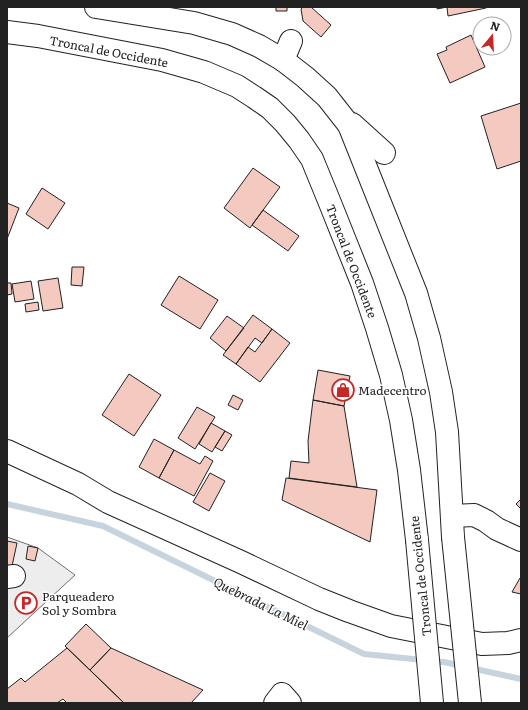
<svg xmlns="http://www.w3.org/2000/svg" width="528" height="710" viewBox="0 0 528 710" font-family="Literata,serif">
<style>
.parking{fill:#ededed;stroke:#6f6f6f}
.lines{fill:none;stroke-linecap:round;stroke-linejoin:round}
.stream{stroke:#c7d3dd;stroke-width:6}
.building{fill:#f3c9c0;stroke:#222}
.minor-casing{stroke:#222;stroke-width:24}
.highway-casing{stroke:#222;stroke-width:24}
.minor{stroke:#fff;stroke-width:22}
.highway{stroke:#fff;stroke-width:22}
.highway-bridge-casing{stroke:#222;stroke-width:24;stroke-linecap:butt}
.highway-bridge{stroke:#fff;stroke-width:22}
.labels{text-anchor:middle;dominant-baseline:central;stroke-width:3;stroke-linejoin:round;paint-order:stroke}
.street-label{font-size:12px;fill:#222;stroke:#fff}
.poi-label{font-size:12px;fill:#222;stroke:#fff;text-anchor:start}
.water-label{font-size:13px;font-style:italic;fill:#222;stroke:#fff}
</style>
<rect width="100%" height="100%" fill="#fff"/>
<path class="parking" d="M 7,537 L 38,548 L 75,575 L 7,638 Z"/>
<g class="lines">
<path class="stream" d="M 7,504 L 103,526 L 364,654 L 423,660
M 432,661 L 444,662 L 521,679"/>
</g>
<path class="building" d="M 276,7 L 287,7 L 287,11 L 276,11 Z
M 303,7 L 311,7 L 331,25 L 321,37 L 303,21 L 301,9 Z
M 437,7 L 486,7 L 486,8 L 448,16 L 447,7 L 437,9 Z
M 471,35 L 485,67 L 450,83 L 437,54 L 447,50 L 446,47 Z
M 521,103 L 521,161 L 497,169 L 481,116 Z
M 253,168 L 280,187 L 250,228 L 224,208 Z
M 42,188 L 65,203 L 48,229 L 26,214 Z
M 7,203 L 19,208 L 7,239 Z
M 263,210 L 299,236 L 288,251 L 252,225 Z
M 72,267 L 84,267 L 82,286 L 71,285 Z
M 179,276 L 218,300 L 200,329 L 161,305 Z
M 58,278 L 63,308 L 43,311 L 38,281 Z
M 31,281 L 34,299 L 15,302 L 12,284 Z
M 7,283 L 11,283 L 12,294 L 7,295 Z
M 38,302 L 39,310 L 26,312 L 25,304 Z
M 253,315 L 272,329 L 262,343 L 255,338 L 236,364 L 223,355 Z
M 227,316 L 244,328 L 226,351 L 210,338 Z
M 272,329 L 290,343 L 260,382 L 236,364 L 248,347 L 255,352 Z
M 318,370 L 350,376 L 344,406 L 313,400 Z
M 129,374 L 161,395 L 134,436 L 102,415 Z
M 233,395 L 243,400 L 238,410 L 228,405 Z
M 313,400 L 344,406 L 357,487 L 289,478 L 291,461 L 309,463 L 308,441 Z
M 197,407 L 215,417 L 195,449 L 178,438 Z
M 211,423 L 225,431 L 212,452 L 199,444 Z
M 225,431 L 232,435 L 222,451 L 215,447 Z
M 154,439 L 174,450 L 159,478 L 139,467 Z
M 174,450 L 200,464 L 205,456 L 213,461 L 194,496 L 159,478 Z
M 210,473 L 225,481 L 209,511 L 193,502 Z
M 286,478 L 377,490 L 370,542 L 282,500 Z
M 521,499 L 521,509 L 516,504 Z
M 7,541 L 17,543 L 12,566 L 7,565 Z
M 28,546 L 38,548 L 35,561 L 26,559 Z
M 520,578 L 521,579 L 521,594 L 512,592 Z
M 86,624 L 111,648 L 90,670 L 65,646 Z
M 67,648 L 124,703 L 67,703 L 63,699 L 57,703 L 7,703 L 7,689 L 21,678 L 25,682 Z
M 111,648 L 203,690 L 191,703 L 124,703 L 90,670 Z"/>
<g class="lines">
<g class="minor-casing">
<path id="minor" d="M 283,60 L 291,41
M 349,125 L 352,124 L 384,153
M 7,451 L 78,484 L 108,502 L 241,562 L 319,599 L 349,611 L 391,626 L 482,644 L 508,643 L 521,640
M 452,516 L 474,515 L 486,521 L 497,529 L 521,540
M 7,577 L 14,576
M 275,703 L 282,694 L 290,703"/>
</g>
<g class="highway-casing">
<path id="highway" d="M 96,7 L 194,23 L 232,34 L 259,46 L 283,60 L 305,77 L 327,97 L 349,125 L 416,293 L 429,338 L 441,392 L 447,432 L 453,537
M 7,32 L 38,36 L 162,60 L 204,72 L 237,86 L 254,97 L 270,108 L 285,123 L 299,140 L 312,159 L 330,203 L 362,283 L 377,328 L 391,375 L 401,420 L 409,470 L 417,540"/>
</g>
<use href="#minor" class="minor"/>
<use href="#highway" class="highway"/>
<g class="highway-bridge-casing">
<path id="highway-bridge" d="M 453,537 L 470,703
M 417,540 L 432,703"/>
</g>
<use href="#highway-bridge" class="highway-bridge"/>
</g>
<defs>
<g id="shop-ring" transform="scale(1.15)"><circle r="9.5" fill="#fff" stroke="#c62828" stroke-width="1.5"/><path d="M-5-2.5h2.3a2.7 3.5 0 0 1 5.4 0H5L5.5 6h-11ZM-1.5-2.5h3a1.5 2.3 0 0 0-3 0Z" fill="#c62828"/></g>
<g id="parking-ring" transform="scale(1.15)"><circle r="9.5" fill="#fff" stroke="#c62828" stroke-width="1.5"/><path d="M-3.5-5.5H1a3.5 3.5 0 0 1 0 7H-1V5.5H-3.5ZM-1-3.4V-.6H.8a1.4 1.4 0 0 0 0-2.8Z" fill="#c62828"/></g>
</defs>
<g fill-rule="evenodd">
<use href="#shop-ring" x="343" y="390"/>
<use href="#parking-ring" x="26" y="603"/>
</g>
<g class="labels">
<g class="street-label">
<text transform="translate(109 51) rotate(11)">Troncal de Occidente</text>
<text transform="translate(352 261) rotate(69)">Troncal de Occidente</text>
<text transform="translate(420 576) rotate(-96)">Troncal de Occidente</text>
</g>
<g class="poi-label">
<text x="358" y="390">Madecentro</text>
<text x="42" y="596">Parqueadero<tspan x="42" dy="14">Sol y Sombra</tspan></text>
</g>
<g class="water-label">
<text transform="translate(261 603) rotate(26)">Quebrada La Miel</text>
</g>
</g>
<rect width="528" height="710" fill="none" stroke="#222222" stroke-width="16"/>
<g transform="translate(492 36) rotate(18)"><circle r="19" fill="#ffffff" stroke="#a7a7a7"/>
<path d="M0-3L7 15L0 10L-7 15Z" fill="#c62828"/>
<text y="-6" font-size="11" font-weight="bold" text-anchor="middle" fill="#222222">N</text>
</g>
</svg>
